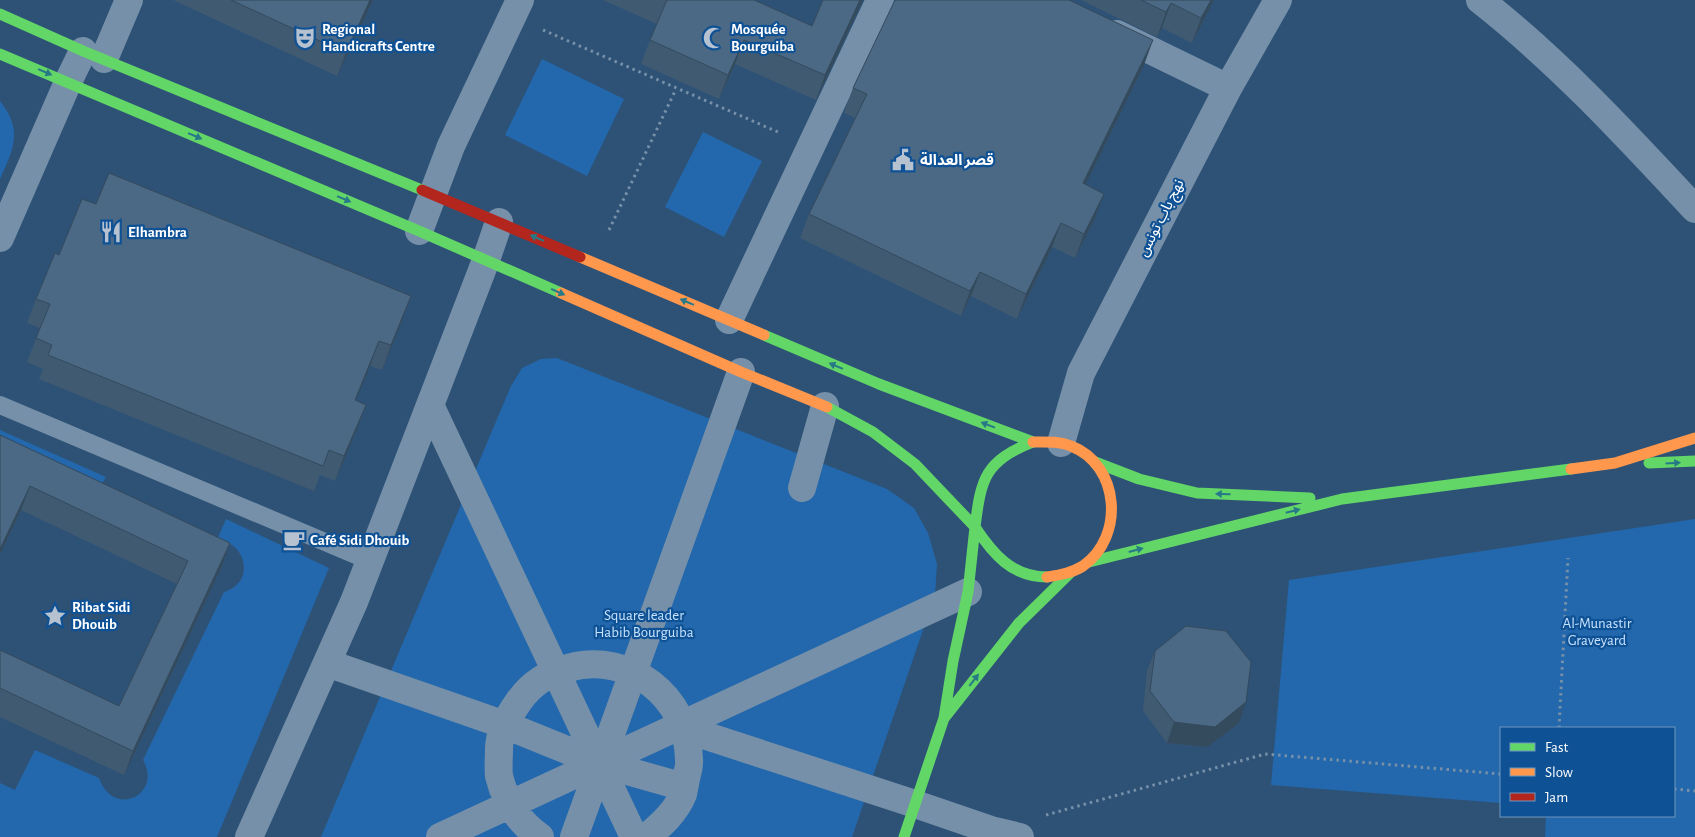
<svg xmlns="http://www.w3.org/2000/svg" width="1695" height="837" viewBox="0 0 1695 837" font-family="'Alegreya Sans','Noto Sans Arabic',sans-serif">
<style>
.green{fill:#2368ac}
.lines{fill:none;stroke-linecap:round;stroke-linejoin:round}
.path{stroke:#7690a9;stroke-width:3;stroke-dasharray:2.5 4;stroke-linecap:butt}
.lane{stroke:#7690a9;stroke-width:18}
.street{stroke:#7690a9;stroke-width:28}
.fast{stroke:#63d668;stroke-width:11}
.slow{stroke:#ff974d;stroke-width:11}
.jam{stroke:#b3261e;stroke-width:11}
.wall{fill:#405a72}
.shaded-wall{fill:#344a5d}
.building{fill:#4b6985;stroke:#344a5d}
.oneway{fill:#287988}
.labels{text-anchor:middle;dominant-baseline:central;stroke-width:4.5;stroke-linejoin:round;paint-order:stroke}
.poi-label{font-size:15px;font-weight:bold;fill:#fff;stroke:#0f5195;text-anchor:start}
.street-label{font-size:15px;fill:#fff;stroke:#0f5195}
.park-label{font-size:15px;fill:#c5e2fe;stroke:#0f5195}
</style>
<rect width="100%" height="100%" fill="#2e5276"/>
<path class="green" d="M 542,59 L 624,99 L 587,176 L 505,135 Z
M 0,101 C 23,130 14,148 0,179 Z
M 703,132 L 762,161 L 724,237 L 665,207 Z
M 557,358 L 887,489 L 914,508 L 928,533 L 937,564 L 935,595 L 852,837 L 321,837 L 511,386 L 522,368 L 541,359 Z
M 0,430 L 106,477 L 96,493 L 0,440 Z
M 226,519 L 329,568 L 217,837 L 0,837 L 0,783 L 15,790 L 35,750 L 99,778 C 113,819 163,795 143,760 L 224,592 C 230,590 236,587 240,581 C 248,570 243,552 232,545 C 227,543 221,543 216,542 Z
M 1695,519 L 1695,837 L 1545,837 L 1546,816 L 1674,816 L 1674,728 L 1501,728 L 1501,803 L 1271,785 L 1289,580 Z"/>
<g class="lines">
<path class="path" d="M 543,30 L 778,132
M 609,230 L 676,89
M 1559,728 L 1568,558
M 1674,789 L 1695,791
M 1046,815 L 1265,754 L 1501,774"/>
<path class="lane" d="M 0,405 L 370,561"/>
<path class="street" d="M 1480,0 C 1559,62 1627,136 1695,209
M 1117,34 L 1228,88
M 104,59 L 129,0
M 419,231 L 451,146 L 520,0
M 0,238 L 68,82 L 83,51
M 729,320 L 880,0
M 430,405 L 634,837
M 1061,443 L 1081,373 L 1228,88 L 1278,0
M 802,488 L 825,406
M 327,663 L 505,725 L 599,763 L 684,787
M 685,729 L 915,804 L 991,830 L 1020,837
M 249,837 L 354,602 L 486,260 L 499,222
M 440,837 L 968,592
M 540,837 C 519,822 505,801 499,776 C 498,768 499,758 499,749 C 499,732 509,715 519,701 C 531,684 548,673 568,668 C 629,651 688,696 689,760 C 690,766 687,773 686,779 C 685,784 684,789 683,794 C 676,812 661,825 647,837
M 574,837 L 741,372"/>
<path class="fast" d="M 0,14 L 83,51 L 422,190
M 0,54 L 419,231 L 561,293
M 764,335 L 879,384 L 1033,442
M 827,407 L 873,432 L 915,464 L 975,527 L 968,592 L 953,661 L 944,718 L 904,837
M 1033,442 C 985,461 981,478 975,527 C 993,554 1012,577 1047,577
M 1095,462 L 1139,479 L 1197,493 L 1310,498
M 1649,463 L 1695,461
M 1089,562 L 1342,499 L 1571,469
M 945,717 L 1019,623 L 1071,572"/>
<path class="slow" d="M 580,257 L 764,335
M 561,293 L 741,372 L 827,407
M 1033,442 C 1046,442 1059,441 1071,446 C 1120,465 1125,537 1083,566 C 1072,573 1059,575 1047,577
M 1571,469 L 1615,463 L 1695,438"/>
<path class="jam" d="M 422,190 L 580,257"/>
</g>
<path class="wall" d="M 173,0 L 373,0 L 337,76 Z
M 603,0 L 754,0 L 812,26 L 863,0 L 816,100 L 735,64 L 719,99 L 641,64 L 650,40 L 657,24 Z
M 1081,0 L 1214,0 L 1192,43 L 1162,28 L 1157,37 Z
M 1144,65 L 1085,185 L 1095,218 L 1075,258 L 1052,247 L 1017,319 L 971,296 L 961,316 L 800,238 L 809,214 L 855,118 L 844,113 L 853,88 Z
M 59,255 L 402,321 L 382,370 L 370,366 L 356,400 L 366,405 L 357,429 L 335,481 L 320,475 L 314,491 L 39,379 L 43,369 L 27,362 L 40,328 L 27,323 L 36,299 Z
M 0,435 L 230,543 L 221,568 L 124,775 L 0,717 L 0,650 L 119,706 L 177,584 L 21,510 L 0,554 Z
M 1155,651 L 1239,723 L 1207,747 L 1167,743 L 1143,711 L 1147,671 Z"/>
<path class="shaded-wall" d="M 370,0 L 373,0 L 337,76 L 346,53 Z
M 860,0 L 863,0 L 816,100 L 825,75 Z
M 1211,0 L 1214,0 L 1192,43 L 1201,18 Z
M 1171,3 L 1162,28 L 1157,37 L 1166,12 Z
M 744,40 L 735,64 L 719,99 L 728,75 Z
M 1153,40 L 1144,65 L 1074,208 L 1083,183 Z
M 1104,194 L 1095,218 L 1075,258 L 1084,234 Z
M 1061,223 L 1052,247 L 1017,319 L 1026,294 Z
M 980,272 L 971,296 L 961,316 L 970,291 Z
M 411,296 L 402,321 L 382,370 L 391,345 Z
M 379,341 L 370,366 L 346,425 L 355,400 Z
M 366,405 L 357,429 L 335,481 L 344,456 Z
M 30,486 L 21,510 L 0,554 L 0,549 Z
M 230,543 L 221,568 L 124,775 L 133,751 Z
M 1246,702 L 1239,723 L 1207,747 L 1167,743 L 1174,722 Z"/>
<path class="building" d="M 231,0 L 370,0 L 346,53 Z
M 667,0 L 754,0 L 812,26 L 823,0 L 860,0 L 825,75 L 744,40 L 728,75 L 650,40 Z
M 895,0 L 1069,0 L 1153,40 L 1083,183 L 1104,194 L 1084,234 L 1061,223 L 1026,294 L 980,272 L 970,291 L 809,214 L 867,94 L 853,88 Z
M 1141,0 L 1211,0 L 1201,18 L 1171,3 L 1166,12 Z
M 109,173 L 411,296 L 391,345 L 379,341 L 355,400 L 366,405 L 344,456 L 329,450 L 323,466 L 48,355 L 52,345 L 36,338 L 50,304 L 36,299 L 55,253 L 59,255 L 82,199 L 96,204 Z
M 0,435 L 230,543 L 133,751 L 0,688 L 0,650 L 119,706 L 188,561 L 30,486 L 0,549 Z
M 1186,626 L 1226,631 L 1251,662 L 1246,702 L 1215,727 L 1174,722 L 1150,691 L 1155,651 Z"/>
<defs><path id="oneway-solid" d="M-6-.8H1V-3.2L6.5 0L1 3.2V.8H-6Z" transform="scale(1.25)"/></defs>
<g class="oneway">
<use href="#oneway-solid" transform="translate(45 72) rotate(23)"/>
<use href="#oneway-solid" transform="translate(195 136) rotate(23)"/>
<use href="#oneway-solid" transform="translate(344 199) rotate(23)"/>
<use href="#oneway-solid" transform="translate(537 238) rotate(-157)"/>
<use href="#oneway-solid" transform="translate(558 292) rotate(24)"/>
<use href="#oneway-solid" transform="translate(687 302) rotate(-157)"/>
<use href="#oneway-solid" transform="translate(836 366) rotate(-157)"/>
<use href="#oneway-solid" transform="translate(988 425) rotate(-159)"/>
<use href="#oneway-solid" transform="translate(1673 463) rotate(-3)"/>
<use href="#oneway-solid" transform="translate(1223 494) rotate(-178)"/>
<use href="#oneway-solid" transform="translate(1293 511) rotate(-14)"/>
<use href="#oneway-solid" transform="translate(1136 550) rotate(-15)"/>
<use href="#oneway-solid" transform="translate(974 680) rotate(-52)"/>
</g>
<defs>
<g id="theatre-bare" transform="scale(1.725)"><path d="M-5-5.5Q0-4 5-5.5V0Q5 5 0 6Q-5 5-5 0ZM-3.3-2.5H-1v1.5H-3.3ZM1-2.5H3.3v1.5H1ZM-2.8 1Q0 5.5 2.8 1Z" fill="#b6c2cf" stroke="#0f5195" stroke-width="2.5" paint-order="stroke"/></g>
<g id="mosque-bare" transform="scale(1.725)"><path d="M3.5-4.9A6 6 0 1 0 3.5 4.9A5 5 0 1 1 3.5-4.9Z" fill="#b6c2cf" stroke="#0f5195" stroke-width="2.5" paint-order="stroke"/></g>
<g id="civic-bare" transform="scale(1.725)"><path d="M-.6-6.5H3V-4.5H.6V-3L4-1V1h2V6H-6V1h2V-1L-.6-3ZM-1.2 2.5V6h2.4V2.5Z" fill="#b6c2cf" stroke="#0f5195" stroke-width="2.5" paint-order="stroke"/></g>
<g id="restaurant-bare" transform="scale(1.725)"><path d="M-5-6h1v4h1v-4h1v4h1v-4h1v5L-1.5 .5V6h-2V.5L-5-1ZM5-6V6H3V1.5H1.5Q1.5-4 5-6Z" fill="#b6c2cf" stroke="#0f5195" stroke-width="2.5" paint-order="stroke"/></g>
<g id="cafe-bare" transform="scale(1.725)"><path d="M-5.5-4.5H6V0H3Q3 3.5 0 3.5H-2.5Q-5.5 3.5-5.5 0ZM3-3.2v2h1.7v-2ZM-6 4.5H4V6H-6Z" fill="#b6c2cf" stroke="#0f5195" stroke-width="2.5" paint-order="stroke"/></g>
<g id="sight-bare" transform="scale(1.725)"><path d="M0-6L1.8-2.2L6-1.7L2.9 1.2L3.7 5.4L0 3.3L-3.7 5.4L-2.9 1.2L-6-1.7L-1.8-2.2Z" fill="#b6c2cf" stroke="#0f5195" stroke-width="2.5" paint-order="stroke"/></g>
</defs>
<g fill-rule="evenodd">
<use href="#theatre-bare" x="305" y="38"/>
<use href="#mosque-bare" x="714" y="38"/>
<use href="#civic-bare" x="903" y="160"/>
<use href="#restaurant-bare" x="111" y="232"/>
<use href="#cafe-bare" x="294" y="540"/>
<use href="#sight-bare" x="55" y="616"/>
</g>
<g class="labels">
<g class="poi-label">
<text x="322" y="29">Regional<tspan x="322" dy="17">Handicrafts Centre</tspan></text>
<text x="731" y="29">Mosquée<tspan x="731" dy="17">Bourguiba</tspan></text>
<text x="920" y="160">قصر العدالة</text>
<text x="128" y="232">Elhambra</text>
<text x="310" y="540">Café Sidi Dhouib</text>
<text x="72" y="607">Ribat Sidi<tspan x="72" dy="17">Dhouib</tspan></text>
</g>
<g class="street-label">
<text transform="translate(1161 218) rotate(-63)">نهج باب تونس</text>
</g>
<g class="park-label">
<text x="644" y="615">Square leader<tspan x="644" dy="17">Habib Bourguiba</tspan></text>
<text x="1597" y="623">Al-Munastir<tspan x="1597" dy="17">Graveyard</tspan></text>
</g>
</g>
<rect x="1500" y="727" width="175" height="90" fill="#0f5195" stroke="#6f97bf"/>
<rect x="1510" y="743" width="25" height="8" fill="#63d668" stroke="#6f97bf"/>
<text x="1545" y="752" font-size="15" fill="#ffffff">Fast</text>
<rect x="1510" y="768" width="25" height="8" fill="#ff974d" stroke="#6f97bf"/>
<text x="1545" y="777" font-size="15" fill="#ffffff">Slow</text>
<rect x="1510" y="793" width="25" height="8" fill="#b3261e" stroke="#6f97bf"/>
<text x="1545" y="802" font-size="15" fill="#ffffff">Jam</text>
</svg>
